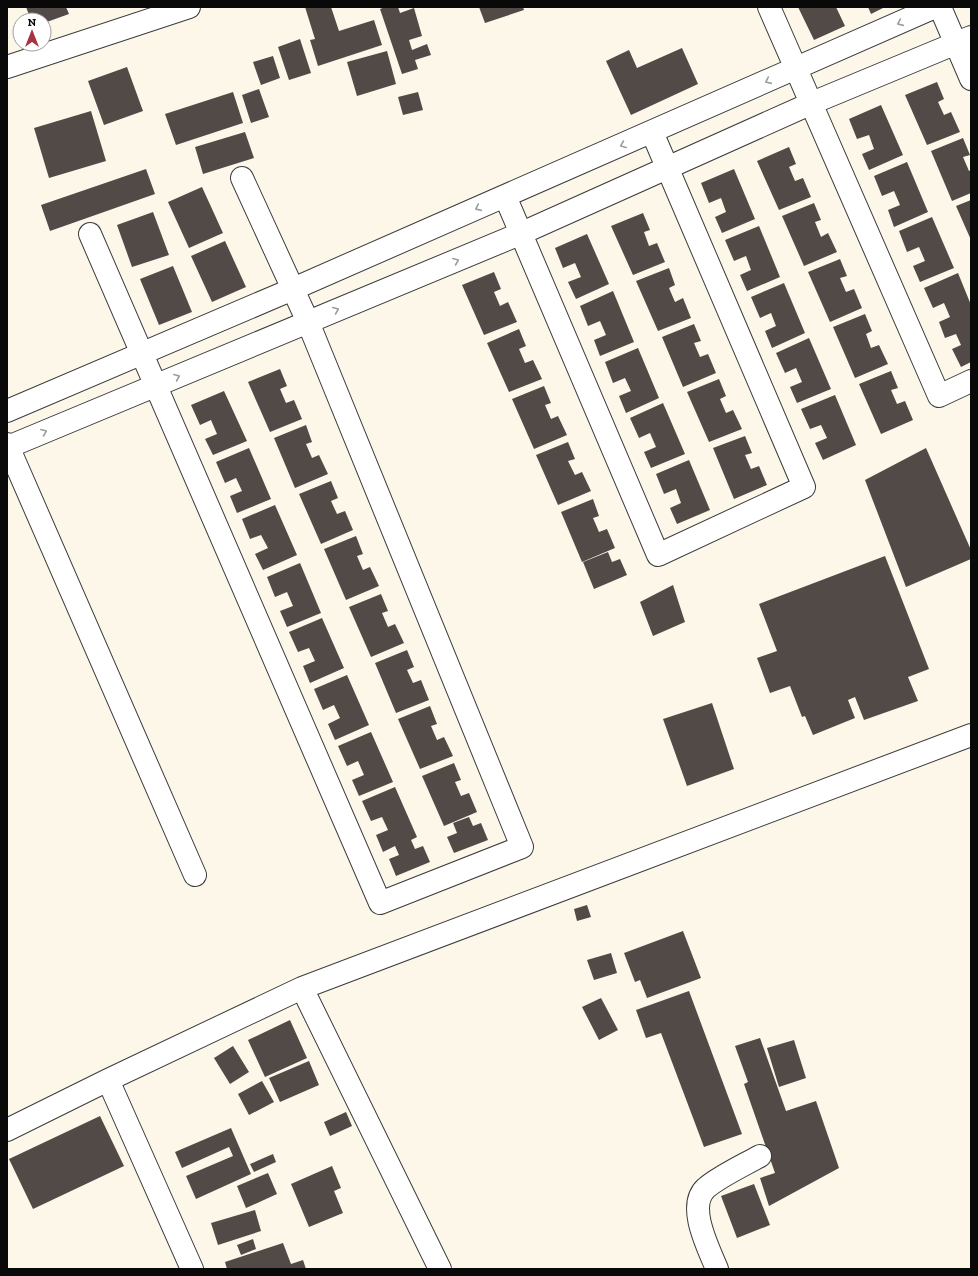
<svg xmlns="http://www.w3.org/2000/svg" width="978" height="1276" viewBox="0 0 978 1276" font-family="'Zilla Slab',serif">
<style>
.building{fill:#514a47}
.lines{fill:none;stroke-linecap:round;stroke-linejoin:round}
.minor-casing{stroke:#3c3c3c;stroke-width:24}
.minor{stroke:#fff;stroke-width:22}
.oneway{stroke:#9d9d9d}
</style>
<rect width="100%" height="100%" fill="#fcf7e9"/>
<path class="building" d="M 26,7 L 66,7 L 69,14 L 44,23 L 44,20 L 31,20 Z
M 305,7 L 331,7 L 339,31 L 374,20 L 382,45 L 318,66 L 310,40 L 315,39 Z
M 385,7 L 398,7 L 400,13 L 414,8 L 422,36 L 409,40 L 412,50 L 427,44 L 431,55 L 415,60 L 418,69 L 402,74 L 380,9 Z
M 479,7 L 523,7 L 524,10 L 485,23 Z
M 798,7 L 836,7 L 845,26 L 814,40 Z
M 868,7 L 885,7 L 871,14 Z
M 300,39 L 311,73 L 289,80 L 278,47 Z
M 682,48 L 698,84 L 631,115 L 606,61 L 629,50 L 637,68 Z
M 387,51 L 396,84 L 357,96 L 347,62 Z
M 273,56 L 280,78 L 261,85 L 253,62 Z
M 127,67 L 143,111 L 104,125 L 88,81 Z
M 937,82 L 944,99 L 938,102 L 944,115 L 951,112 L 960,132 L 927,145 L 905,95 Z
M 259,89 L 269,117 L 251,123 L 242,95 Z
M 233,92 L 243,123 L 176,145 L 165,114 Z
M 418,92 L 423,110 L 403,115 L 398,97 Z
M 881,105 L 903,155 L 869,170 L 862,154 L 874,149 L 869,135 L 857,139 L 849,119 Z
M 91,111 L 106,161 L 49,178 L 34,128 Z
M 245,132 L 254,158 L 203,174 L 195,147 Z
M 963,138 L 970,155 L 963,157 L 969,171 L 971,170 L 971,193 L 952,201 L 931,151 Z
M 789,147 L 796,164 L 789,167 L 795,181 L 803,178 L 811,197 L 779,210 L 757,161 Z
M 907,162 L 928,212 L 894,227 L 888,210 L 900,205 L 894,191 L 882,196 L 874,176 Z
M 146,169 L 155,194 L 50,231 L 41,205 Z
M 734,169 L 755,219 L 722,233 L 715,217 L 726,212 L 721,198 L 709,203 L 701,183 Z
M 202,187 L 223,233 L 189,248 L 168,202 Z
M 971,200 L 971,240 L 956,206 Z
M 814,203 L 821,220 L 815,222 L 821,237 L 828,233 L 837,252 L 804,266 L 782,216 Z
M 153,212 L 169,255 L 132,267 L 117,225 Z
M 643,213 L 650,230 L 644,232 L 649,246 L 657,243 L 665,262 L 633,275 L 611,226 Z
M 932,217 L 954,268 L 920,282 L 913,266 L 925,261 L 919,247 L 907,252 L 899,231 Z
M 759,226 L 780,277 L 747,291 L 740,275 L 751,270 L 746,256 L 734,261 L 725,240 Z
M 587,234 L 609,284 L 576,299 L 568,282 L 581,277 L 575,263 L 563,268 L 555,248 Z
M 225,241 L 246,287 L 212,302 L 191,256 Z
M 840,259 L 847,276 L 840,278 L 846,292 L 854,289 L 862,308 L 830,322 L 808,272 Z
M 173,266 L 192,312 L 159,325 L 140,279 Z
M 669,268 L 675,285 L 669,288 L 675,302 L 683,298 L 691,318 L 658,331 L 636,281 Z
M 494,272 L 501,289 L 494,292 L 500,306 L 508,302 L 517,322 L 484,335 L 462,285 Z
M 958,273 L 971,305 L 971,362 L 961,367 L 952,349 L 961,345 L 956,334 L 945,338 L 939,322 L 950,317 L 944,303 L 933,308 L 924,288 Z
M 784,283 L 805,333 L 772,348 L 765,331 L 776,326 L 771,313 L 760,318 L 751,297 Z
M 613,291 L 634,342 L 600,356 L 594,340 L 606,335 L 600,321 L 588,326 L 580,306 Z
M 865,314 L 872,331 L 866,334 L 871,348 L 879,345 L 888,364 L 855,378 L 833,327 Z
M 694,324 L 701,341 L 694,343 L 700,357 L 708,354 L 716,373 L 683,387 L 662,337 Z
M 519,329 L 526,346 L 519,349 L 525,363 L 533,360 L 542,379 L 509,392 L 487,343 Z
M 809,338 L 831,389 L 797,403 L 790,387 L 802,382 L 796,368 L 785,373 L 776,353 Z
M 638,348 L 659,398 L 626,413 L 619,396 L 631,391 L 625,378 L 613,383 L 605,362 Z
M 280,369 L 287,386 L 280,389 L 286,403 L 294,400 L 302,419 L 270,432 L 248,382 Z
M 891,371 L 898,388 L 891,390 L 897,404 L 905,401 L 913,420 L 881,434 L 859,384 Z
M 719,379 L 726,396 L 720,399 L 726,413 L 733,410 L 742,429 L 709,442 L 687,392 Z
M 544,386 L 551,403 L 545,405 L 551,419 L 558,416 L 567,435 L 534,449 L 512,399 Z
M 224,391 L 247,441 L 213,455 L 205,439 L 217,434 L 211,420 L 200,425 L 191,405 Z
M 835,395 L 856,445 L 823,460 L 815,443 L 827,438 L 821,425 L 810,429 L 801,409 Z
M 663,403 L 685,454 L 651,468 L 644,452 L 656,447 L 650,433 L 639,438 L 630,418 Z
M 306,425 L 312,442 L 306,444 L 312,458 L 319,455 L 328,474 L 295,488 L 274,438 Z
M 745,436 L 752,453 L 745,455 L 751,469 L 759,466 L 767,485 L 734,499 L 713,448 Z
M 568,442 L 575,459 L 568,461 L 575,475 L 582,472 L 591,491 L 558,505 L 536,455 Z
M 249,448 L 271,499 L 237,513 L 230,496 L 242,491 L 236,478 L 225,483 L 216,462 Z
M 926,448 L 971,550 L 971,559 L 906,587 L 865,480 Z
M 689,460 L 710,510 L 677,524 L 670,508 L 681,503 L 676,489 L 664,494 L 656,474 Z
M 331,481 L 338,498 L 331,501 L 337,514 L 345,511 L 353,530 L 321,544 L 299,494 Z
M 593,499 L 599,516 L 593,518 L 599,532 L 607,529 L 615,548 L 582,562 L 561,512 Z
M 275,505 L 297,555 L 263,570 L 255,554 L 268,548 L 261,535 L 250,539 L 242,519 Z
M 356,536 L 363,554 L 357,556 L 363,570 L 370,567 L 379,586 L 346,600 L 324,549 Z
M 608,552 L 612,562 L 620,559 L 627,575 L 594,589 L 583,562 Z
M 885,556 L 929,669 L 908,677 L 918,701 L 864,720 L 855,697 L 848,700 L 855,718 L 813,735 L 805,716 L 802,717 L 790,686 L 770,693 L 757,658 L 777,651 L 759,604 Z
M 300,563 L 321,613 L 287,627 L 280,611 L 293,606 L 287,592 L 275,597 L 267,577 Z
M 673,585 L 685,622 L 653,636 L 640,602 Z
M 381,594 L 388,611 L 382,613 L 388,627 L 395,624 L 404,643 L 371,657 L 349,607 Z
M 322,618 L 344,668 L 310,683 L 303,666 L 315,661 L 309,648 L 298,652 L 289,632 Z
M 407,650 L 414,667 L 407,670 L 413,683 L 421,680 L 429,700 L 396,713 L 375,663 Z
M 347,675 L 369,725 L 335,740 L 328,724 L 340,718 L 334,705 L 323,710 L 314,689 Z
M 712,703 L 734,769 L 687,786 L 663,719 Z
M 430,706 L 437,724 L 431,726 L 437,740 L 444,737 L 453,756 L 420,769 L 398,719 Z
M 371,732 L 393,782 L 359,796 L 352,780 L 364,775 L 358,761 L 347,766 L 338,746 Z
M 454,763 L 461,780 L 455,782 L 461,796 L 469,793 L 477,812 L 444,826 L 422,776 Z
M 395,787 L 417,837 L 411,840 L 415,849 L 423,846 L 430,862 L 396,876 L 389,859 L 399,855 L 395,846 L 383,852 L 376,835 L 388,830 L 382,817 L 371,821 L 362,801 Z
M 469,817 L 473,826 L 481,823 L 488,840 L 454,853 L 447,837 L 457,833 L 453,823 Z
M 587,905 L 591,917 L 577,921 L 574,909 Z
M 683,931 L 701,978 L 647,998 L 640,980 L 635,982 L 624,953 Z
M 611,953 L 617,973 L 594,980 L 587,960 Z
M 689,991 L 742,1134 L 704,1147 L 661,1033 L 646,1038 L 636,1010 Z
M 601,998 L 618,1030 L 599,1040 L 582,1007 Z
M 290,1020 L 307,1058 L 265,1077 L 248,1040 Z
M 760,1038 L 786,1111 L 816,1101 L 839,1168 L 769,1206 L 760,1178 L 775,1173 L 744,1084 L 748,1082 L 735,1046 Z
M 794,1040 L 806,1078 L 779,1087 L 767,1048 Z
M 233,1046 L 249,1072 L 230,1084 L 214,1058 Z
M 309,1061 L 319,1085 L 280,1102 L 269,1078 Z
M 262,1081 L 274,1102 L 249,1115 L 238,1094 Z
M 346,1112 L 352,1126 L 330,1136 L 324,1122 Z
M 100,1116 L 124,1166 L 33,1209 L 9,1159 Z
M 231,1128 L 251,1174 L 196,1199 L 186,1176 L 233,1156 L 229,1147 L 182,1168 L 175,1152 Z
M 273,1154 L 276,1162 L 254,1172 L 250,1164 Z
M 332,1166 L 341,1188 L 334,1191 L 343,1213 L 309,1227 L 291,1184 Z
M 268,1173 L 277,1194 L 246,1208 L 237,1186 Z
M 754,1184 L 770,1225 L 737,1238 L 721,1196 Z
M 255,1210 L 261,1231 L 218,1245 L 211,1223 Z
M 253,1239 L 256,1249 L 241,1255 L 237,1245 Z
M 283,1243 L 291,1264 L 303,1260 L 306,1269 L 227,1269 L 225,1262 Z"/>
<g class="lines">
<g class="minor-casing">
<path id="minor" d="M 769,7 L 939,396 L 971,381
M 940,7 L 971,79
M 7,67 L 189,7
M 505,196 L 658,555 L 804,487 L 652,132
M 90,234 L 380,903 L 522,847 L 308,322 L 242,178
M 7,411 L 293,289 L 935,7
M 7,444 L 195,875
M 8,447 L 522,233 L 812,103 L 971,37
M 302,988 L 440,1269
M 108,1080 L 192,1269
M 7,1130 L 108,1080 L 302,988 L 971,735
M 717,1269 C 709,1249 686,1206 706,1188 C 720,1176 744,1165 760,1156"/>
</g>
<use href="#minor" class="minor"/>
</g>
<defs><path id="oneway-chevron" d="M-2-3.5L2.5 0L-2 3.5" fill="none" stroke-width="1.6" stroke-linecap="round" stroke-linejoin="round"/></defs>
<g class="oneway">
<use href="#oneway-chevron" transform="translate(900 23) rotate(156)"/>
<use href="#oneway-chevron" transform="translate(768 81) rotate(156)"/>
<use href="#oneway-chevron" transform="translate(623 145) rotate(157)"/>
<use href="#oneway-chevron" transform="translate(478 208) rotate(156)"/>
<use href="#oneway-chevron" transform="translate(456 261) rotate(-23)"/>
<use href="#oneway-chevron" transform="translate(336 310) rotate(-23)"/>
<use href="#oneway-chevron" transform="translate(177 377) rotate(-23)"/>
<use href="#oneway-chevron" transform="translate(44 432) rotate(-22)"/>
</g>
<rect width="978" height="1276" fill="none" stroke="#090909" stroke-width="16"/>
<g transform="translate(32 32)"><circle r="19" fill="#ffffff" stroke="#9d9d9d"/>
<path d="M0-3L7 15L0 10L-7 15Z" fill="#a73341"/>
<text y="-6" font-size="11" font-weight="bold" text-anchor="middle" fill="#090909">N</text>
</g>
</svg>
